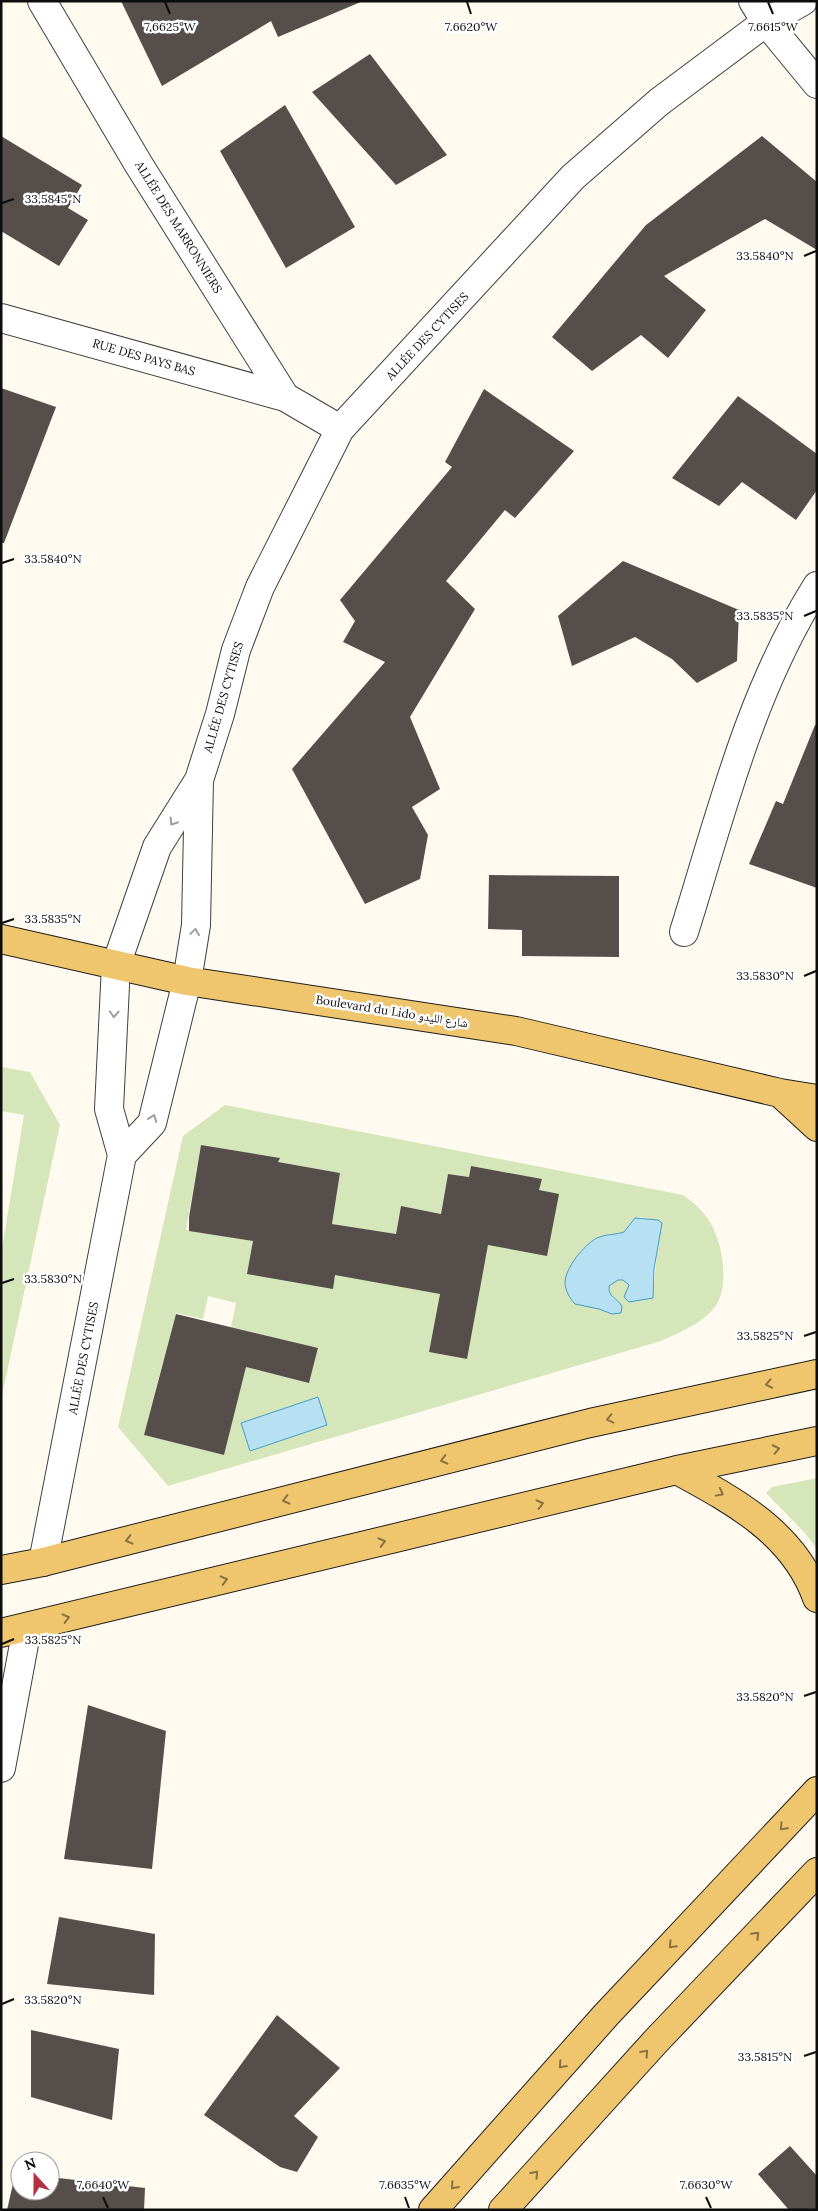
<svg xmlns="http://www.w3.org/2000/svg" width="818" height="2211" viewBox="0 0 818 2211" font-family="Lora,'Noto Naskh Arabic',serif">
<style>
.green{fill:#d5e6bb;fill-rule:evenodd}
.water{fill:#b7e1f2;stroke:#439bc4}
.building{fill:#554e4a}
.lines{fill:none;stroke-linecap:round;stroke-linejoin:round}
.minor-casing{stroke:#404040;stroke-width:30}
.major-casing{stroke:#1e1e1e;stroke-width:30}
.minor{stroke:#fff;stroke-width:28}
.major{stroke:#efc56e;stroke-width:28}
.oneway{stroke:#9e9e9e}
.oneway2{stroke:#897242}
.ticks{fill:none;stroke:#0d0d0d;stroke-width:2}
.labels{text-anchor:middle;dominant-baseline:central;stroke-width:5;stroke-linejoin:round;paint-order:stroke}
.street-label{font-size:12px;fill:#0d0d0d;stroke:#fff}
.ticks-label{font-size:12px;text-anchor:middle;fill:#0d0d0d;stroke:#fff;stroke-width:5;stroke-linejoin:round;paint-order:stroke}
</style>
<rect width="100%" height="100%" fill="#fefaef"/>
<path class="green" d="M 1,1067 L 30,1072 L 60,1125 L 1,1400 L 1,1255 L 24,1115 L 1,1111 Z
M 225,1105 L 683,1195 C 693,1202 701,1209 708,1219 C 722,1239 729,1280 718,1302 C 707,1322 680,1332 661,1341 L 168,1486 L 118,1427 L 183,1136 ZM 201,1145 L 279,1158 L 278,1162 L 340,1173 L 332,1224 L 344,1226 L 333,1288 L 252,1249 L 253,1241 L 186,1230 ZM 471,1166 L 541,1179 L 539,1190 L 488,1245 L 486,1258 L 476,1257 L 466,1359 L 429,1352 L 440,1294 L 386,1284 L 401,1206 L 441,1214 L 448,1174 L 469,1177 ZM 640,1217 L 660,1221 L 653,1297 L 625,1294 L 629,1285 L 623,1280 L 618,1280 L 609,1286 C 608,1298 621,1298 622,1309 L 612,1314 L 599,1309 L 570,1269 C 591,1238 589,1241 624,1232 L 633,1220 ZM 208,1296 L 236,1303 L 231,1327 L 318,1349 L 309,1382 L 246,1367 L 224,1455 L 144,1435 L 163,1362 L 172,1365 L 168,1346 L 176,1313 L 203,1319 ZM 318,1398 L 251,1450 L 250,1450 L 241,1423 Z
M 817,1478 L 817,1549 L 804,1532 L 766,1493 L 772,1487 Z"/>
<path class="water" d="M 635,1218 L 658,1220 L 662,1223 L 654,1269 L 653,1298 L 629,1302 L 624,1297 L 629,1285 L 623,1280 L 618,1280 L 609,1286 C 608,1297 617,1298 622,1306 L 621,1313 L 612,1314 L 599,1309 L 575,1304 C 570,1299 565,1290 565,1283 C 565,1268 584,1245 597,1238 C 606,1234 615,1235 624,1232 Z
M 318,1397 L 327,1425 L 250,1451 L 241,1423 Z"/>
<path class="building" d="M 121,1 L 363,1 L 278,37 L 271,21 L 162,86 Z
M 370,54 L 447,155 L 396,185 L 312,92 Z
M 285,105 L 355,227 L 286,268 L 220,151 Z
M 1,136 L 82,185 L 68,208 L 88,220 L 59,266 L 1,231 Z
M 762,136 L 817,182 L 817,250 L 765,219 L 664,276 L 706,310 L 668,358 L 641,335 L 592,371 L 552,337 L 646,225 Z
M 1,388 L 56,407 L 4,543 L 1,543 Z
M 484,389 L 574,451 L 515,518 L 505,510 L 446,581 L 475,609 L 410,717 L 440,789 L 412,807 L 428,835 L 420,879 L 365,904 L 292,769 L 385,662 L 343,642 L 355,621 L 340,600 L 452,467 L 445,462 Z
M 738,396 L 817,454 L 817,490 L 796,520 L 742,482 L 719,506 L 672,478 Z
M 623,561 L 739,610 L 737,661 L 697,683 L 672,659 L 635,637 L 572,666 L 558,616 Z
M 815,725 L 817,725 L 817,888 L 749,864 L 776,801 L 783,804 Z
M 489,875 L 619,876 L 619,957 L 522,956 L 522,930 L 488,929 Z
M 201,1145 L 280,1158 L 278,1162 L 340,1173 L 332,1224 L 396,1234 L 401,1206 L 441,1214 L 448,1174 L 469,1177 L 471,1166 L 542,1179 L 539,1190 L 559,1194 L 547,1256 L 488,1245 L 467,1359 L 429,1352 L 440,1294 L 335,1275 L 333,1289 L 247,1274 L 253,1241 L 189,1231 L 189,1217 Z
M 176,1314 L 318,1348 L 309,1383 L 246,1367 L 224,1455 L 144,1435 Z
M 88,1705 L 166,1731 L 152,1869 L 64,1859 Z
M 59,1917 L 155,1934 L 154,1995 L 47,1984 Z
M 277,2015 L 340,2068 L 294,2116 L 318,2137 L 297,2172 L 280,2167 L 204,2115 Z
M 31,2030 L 119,2049 L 112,2120 L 31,2097 Z
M 790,2146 L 817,2176 L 817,2210 L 789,2210 L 758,2174 Z
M 15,2175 L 20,2175 L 20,2191 L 50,2191 L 50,2177 L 145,2188 L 144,2210 L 7,2210 Z"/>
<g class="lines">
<g class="minor-casing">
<path id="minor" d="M 42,1 L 139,165 L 285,397 L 340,429
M 753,1 L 766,22 L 817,84
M 1,318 L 285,397
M 684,932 C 721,814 750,692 817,586
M 122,1155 L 152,1123 L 187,981 L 196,925 L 199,780
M 43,1562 L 122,1155 L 109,1109 L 116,965 L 157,847 L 199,780 L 220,714 L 236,650 L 260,587 L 340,429 L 573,177 L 659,102 L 766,22 L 803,1
M 1,1768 L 27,1628"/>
</g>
<g class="major-casing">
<path id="major" d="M 1,939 L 187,981 L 516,1031 L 780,1093 L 817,1099
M 780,1093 L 817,1127
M 677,1470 C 734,1501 794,1533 817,1598
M 1,1570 L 43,1562 L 590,1423 L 817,1374
M 1,1633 L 677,1470 L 817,1441
M 433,2210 L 606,2015 L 817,1791
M 503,2210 L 656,2041 L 817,1872"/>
</g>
<use href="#minor" class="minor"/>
<use href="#major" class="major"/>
</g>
<defs><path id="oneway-chevron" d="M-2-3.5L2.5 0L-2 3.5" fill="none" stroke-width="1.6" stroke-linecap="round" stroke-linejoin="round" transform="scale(1.25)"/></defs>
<g class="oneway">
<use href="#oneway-chevron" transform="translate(173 822) rotate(122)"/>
<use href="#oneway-chevron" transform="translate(195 932) rotate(-82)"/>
<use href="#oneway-chevron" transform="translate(114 1014) rotate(93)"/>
<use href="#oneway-chevron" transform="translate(153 1118) rotate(-70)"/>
</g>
<g class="oneway2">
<use href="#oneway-chevron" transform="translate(769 1384) rotate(169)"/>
<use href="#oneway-chevron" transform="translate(610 1419) rotate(167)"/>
<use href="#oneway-chevron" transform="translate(776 1449) rotate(-12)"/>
<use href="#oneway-chevron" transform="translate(444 1460) rotate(166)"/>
<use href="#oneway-chevron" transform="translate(720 1493) rotate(29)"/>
<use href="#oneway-chevron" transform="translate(286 1500) rotate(166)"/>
<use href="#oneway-chevron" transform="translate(540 1504) rotate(-14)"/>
<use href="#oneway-chevron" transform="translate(129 1540) rotate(166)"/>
<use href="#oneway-chevron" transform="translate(382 1542) rotate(-14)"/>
<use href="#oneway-chevron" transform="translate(224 1580) rotate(-14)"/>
<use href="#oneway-chevron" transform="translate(66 1618) rotate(-14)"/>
<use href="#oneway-chevron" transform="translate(783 1827) rotate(133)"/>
<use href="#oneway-chevron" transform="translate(756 1935) rotate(-46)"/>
<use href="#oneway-chevron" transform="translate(672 1945) rotate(133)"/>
<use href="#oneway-chevron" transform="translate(645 2053) rotate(-48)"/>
<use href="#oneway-chevron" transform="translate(562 2065) rotate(132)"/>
<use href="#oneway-chevron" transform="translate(535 2174) rotate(-48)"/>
<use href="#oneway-chevron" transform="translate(454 2186) rotate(132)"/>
</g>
<path class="ticks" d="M 165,2 L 170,14M 467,2 L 471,14M 768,2 L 773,14M 2,203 L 14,199M 804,256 L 816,251M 2,563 L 14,559M 804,616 L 816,611M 2,923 L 14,919M 804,976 L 816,971M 2,1283 L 14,1279M 804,1336 L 816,1332M 2,1644 L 14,1639M 804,1696 L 816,1692M 2,2004 L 14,1999M 804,2056 L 816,2052M 103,2197 L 108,2208M 405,2197 L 409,2208M 706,2197 L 711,2208"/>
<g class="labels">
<g class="street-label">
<text transform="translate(179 227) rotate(58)">ALLÉE DES MARRONNIERS</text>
<text transform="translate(427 336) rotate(-47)">ALLÉE DES CYTISES</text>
<text transform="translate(144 357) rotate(16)">RUE DES PAYS BAS</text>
<text transform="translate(223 697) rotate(-74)">ALLÉE DES CYTISES</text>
<text transform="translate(392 1011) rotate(9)">Boulevard du Lido شارع الليدو</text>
<text transform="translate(83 1358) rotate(-79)">ALLÉE DES CYTISES</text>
</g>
</g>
<g class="ticks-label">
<text x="170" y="31">7.6625°W</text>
<text x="471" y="31">7.6620°W</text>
<text x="773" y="31">7.6615°W</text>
<text x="53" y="203">33.5845°N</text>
<text x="765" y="260">33.5840°N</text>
<text x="53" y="563">33.5840°N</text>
<text x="765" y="620">33.5835°N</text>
<text x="53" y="923">33.5835°N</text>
<text x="765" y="980">33.5830°N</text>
<text x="53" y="1283">33.5830°N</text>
<text x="765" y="1340">33.5825°N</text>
<text x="53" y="1644">33.5825°N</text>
<text x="765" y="1701">33.5820°N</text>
<text x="53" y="2004">33.5820°N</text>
<text x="765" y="2061">33.5815°N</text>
<text x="103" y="2189">7.6640°W</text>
<text x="405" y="2189">7.6635°W</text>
<text x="706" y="2189">7.6630°W</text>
</g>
<rect width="818" height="2211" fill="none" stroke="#0d0d0d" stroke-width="5"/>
<g transform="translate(35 2176) rotate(339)"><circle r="24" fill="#ffffff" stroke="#9e9e9e"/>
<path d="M0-4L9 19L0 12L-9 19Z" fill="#b42f40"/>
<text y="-8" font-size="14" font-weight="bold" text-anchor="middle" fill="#0d0d0d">N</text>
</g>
</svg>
